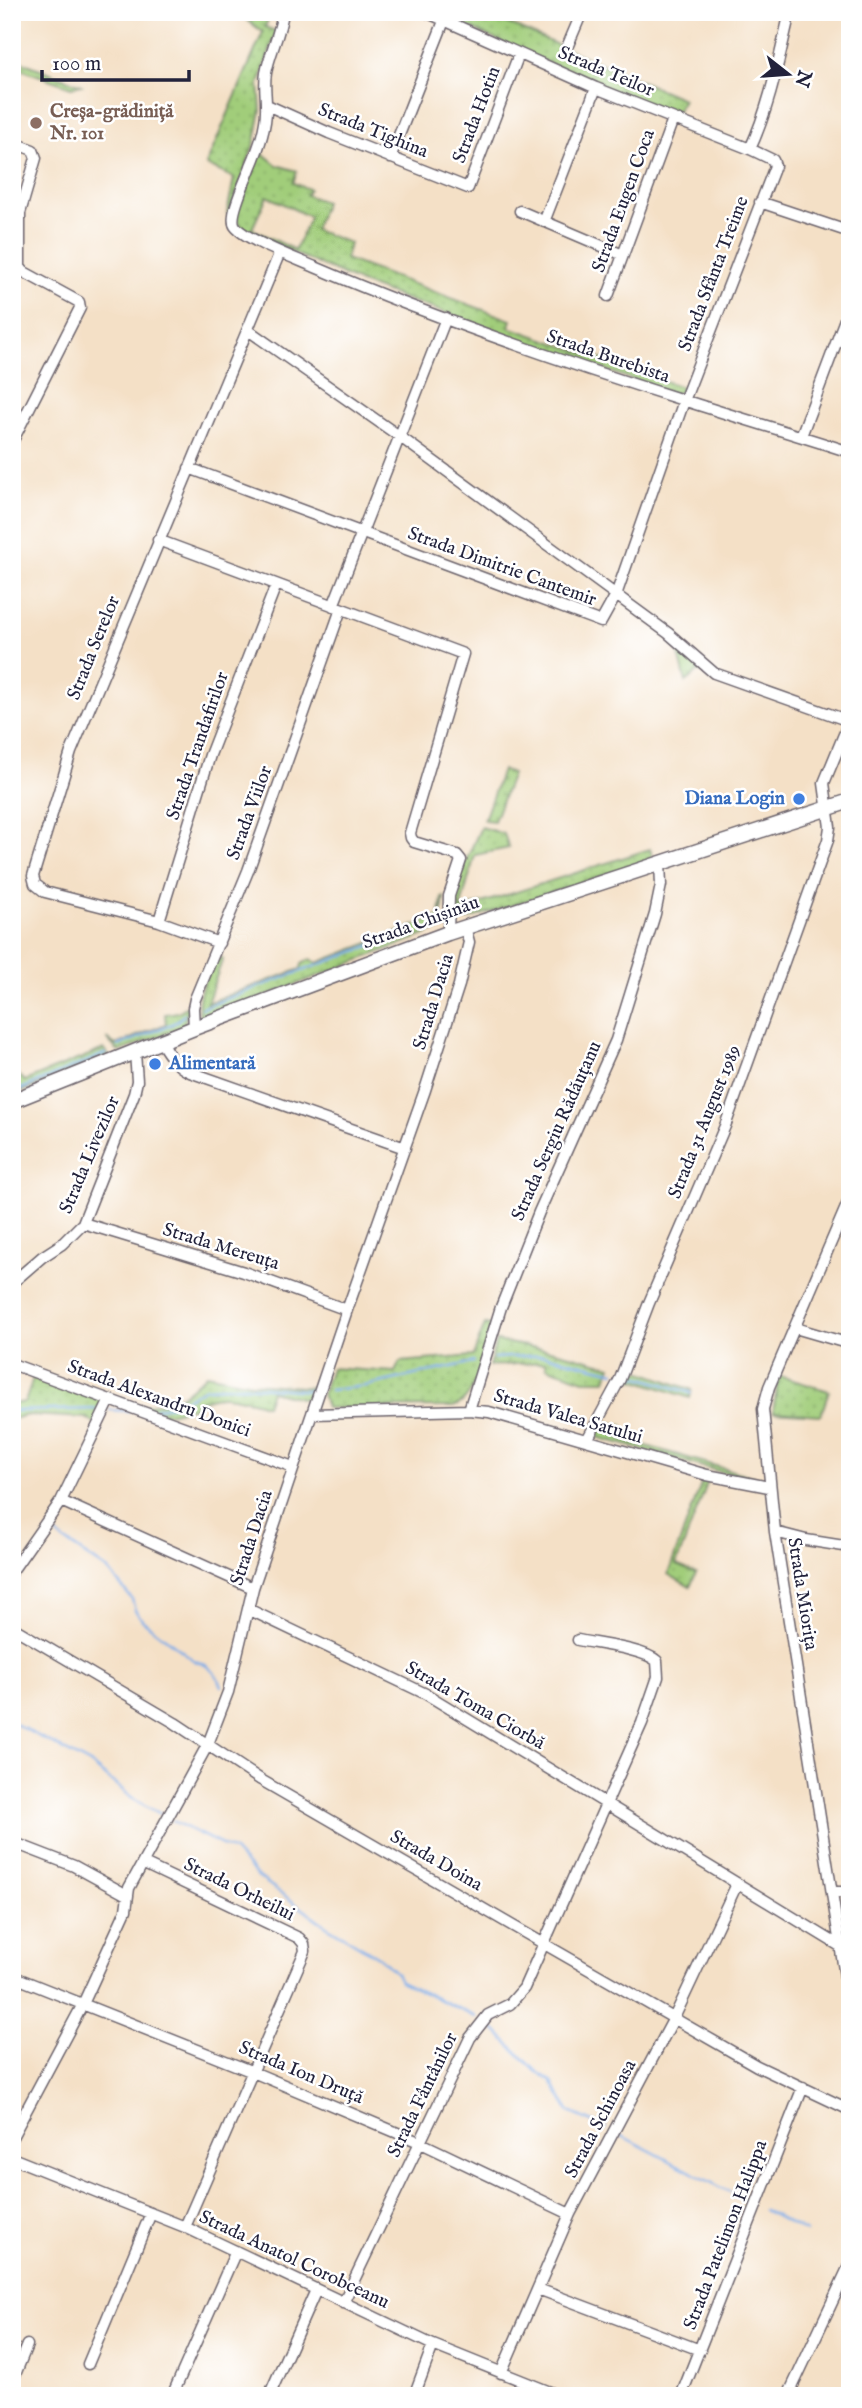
<svg xmlns="http://www.w3.org/2000/svg" width="862" height="2408" viewBox="0 0 862 2408" font-family="'IM FELL English',serif">
<style>
.green{fill:url(#green-dots);stroke:#62785a;stroke-width:2;fill-rule:evenodd}
.lines{fill:none;stroke-linecap:round;stroke-linejoin:round}
.stream{stroke:#7dace7;stroke-width:2.5}
.street-casing{stroke:#6c646c;stroke-width:13}
.secondary-casing{stroke:#6c646c;stroke-width:17}
.street{stroke:#fff;stroke-width:10}
.secondary{stroke:#fff;stroke-width:14}
.education-dot{fill:#8d6e63;stroke:#fff;stroke-width:2.5}
.shop-dot{fill:#3f7fe0;stroke:#fff;stroke-width:2.5}
.labels{text-anchor:middle;dominant-baseline:central;stroke-width:5;stroke-linejoin:round;paint-order:stroke}
.street-label{font-size:19px;fill:#22223b;stroke:#fff}
.education-label{font-size:19px;font-weight:bold;fill:#785e54;stroke:#fff;text-anchor:start}
.shop-label{font-size:19px;font-weight:bold;fill:#366cbe;stroke:#fff;text-anchor:end}
</style>
<defs>
<pattern id="green-dots" width="8" height="8" patternUnits="userSpaceOnUse" patternTransform="scale(1.75)"><rect width="8" height="8" fill="#a1cd7a"/><path d="M2 2h.1M6 6h.1" fill="none" stroke="#8ab06a" stroke-width="1.8" stroke-linecap="round"/></pattern>
</defs>
<rect width="100%" height="100%" fill="#fff"/>
<filter id="ink" filterUnits="userSpaceOnUse"><feTurbulence type="fractalNoise" baseFrequency=".0143" numOctaves="2"/><feDisplacementMap in="SourceGraphic" scale="14" xChannelSelector="R" yChannelSelector="G"/><feConvolveMatrix kernelMatrix="1 2 1 2 8 2 1 2 1" color-interpolation-filters="sRGB"/></filter>
<filter id="wash" filterUnits="userSpaceOnUse"><feTurbulence type="fractalNoise" baseFrequency=".00686" numOctaves="4" result="noise"/><feDisplacementMap in="SourceGraphic" scale="28" xChannelSelector="R" yChannelSelector="G"/><feGaussianBlur stdDeviation="1.57" result="paint"/><feColorMatrix in="noise" values="0 0 0 0 0 0 0 0 0 0 0 0 0 0 0 0 0 1.4 0 .05"/><feComposite in="paint" operator="in"/></filter>
<g filter="url(#wash)">
<rect width="100%" height="100%" fill="#f4e0c6"/>
<path class="green" d="M 236,12 L 267,12 L 270,15 L 265,27 L 276,31 L 259,84 L 261,110 L 255,141 L 230,212 L 227,213 L 234,178 L 206,165 L 263,32 Z
M 434,12 L 481,12 L 683,99 L 675,115 L 598,85 Z
M 12,58 L 81,85 L 71,87 L 12,66 Z
M 261,152 L 277,165 L 297,171 L 293,183 L 309,189 L 306,195 L 325,202 L 314,230 L 350,243 L 345,259 L 511,320 L 509,327 L 682,387 L 680,392 L 673,394 L 361,283 L 249,233 L 238,222 L 237,214 ZM 267,196 L 310,217 L 295,250 L 252,229 Z
M 672,643 L 712,676 L 699,671 L 686,682 L 678,650 Z
M 502,770 L 512,774 L 494,821 L 484,820 Z
M 481,827 L 504,834 L 509,848 L 475,855 L 460,910 L 650,849 L 653,859 L 460,922 L 450,914 L 455,885 Z
M 444,897 L 440,929 L 203,1020 C 190,1003 208,974 215,957 L 223,958 L 207,1003 L 301,969 L 302,964 L 311,959 L 317,963 L 433,919 L 440,915 L 442,898 Z
M 186,1007 L 189,1008 L 183,1027 L 119,1052 L 107,1039 L 116,1045 L 166,1024 L 165,1014 L 178,1012 Z
M 104,1049 L 109,1056 L 12,1096 L 12,1078 L 15,1072 L 25,1081 Z
M 485,1324 L 492,1325 C 485,1348 477,1401 453,1407 L 326,1408 L 322,1394 L 331,1368 L 395,1372 L 400,1362 L 473,1356 Z
M 496,1341 L 555,1351 L 611,1366 L 606,1380 L 584,1380 L 546,1367 L 546,1362 L 489,1366 Z
M 632,1366 L 634,1369 L 692,1390 L 690,1398 L 627,1377 Z
M 206,1374 L 251,1383 L 313,1388 L 309,1400 L 271,1391 L 266,1405 C 239,1398 222,1390 196,1403 L 196,1407 L 163,1414 L 141,1406 C 177,1401 180,1400 206,1374 Z
M 779,1376 L 829,1391 L 821,1415 L 773,1412 Z
M 33,1378 L 102,1400 L 95,1424 L 86,1418 L 28,1415 L 12,1419 L 12,1404 L 25,1402 Z
M 605,1422 L 623,1425 L 619,1438 L 757,1478 L 753,1481 L 597,1437 Z
M 703,1479 L 708,1481 L 676,1565 L 696,1573 L 690,1587 L 668,1574 Z"/>
<g class="lines">
<path class="stream" d="M 202,1008 L 383,941
M 118,1046 L 174,1023 L 184,1015
M 12,1093 L 105,1054
M 494,1358 L 545,1355 L 615,1372
M 633,1375 L 691,1393
M 330,1390 L 365,1386 L 474,1362
M 155,1409 L 176,1404 L 206,1388 L 243,1386 L 312,1391
M 110,1410 L 128,1411
M 12,1411 L 97,1409
M 49,1530 L 108,1570 L 132,1599 L 135,1610 L 143,1621 L 195,1661 C 210,1665 216,1673 222,1686
M 12,1722 L 90,1764 L 135,1800 L 161,1814
M 173,1821 L 234,1851 L 256,1875 L 325,1925 L 380,1958 L 396,1973 L 400,1981 L 476,2017
M 489,2024 L 536,2071 L 551,2081 L 570,2112 L 606,2128
M 620,2135 L 749,2202
M 764,2210 L 806,2232"/>
</g>
</g>
<g filter="url(#ink)">
<g class="lines">
<g class="street-casing">
<path id="street" d="M 283,12 C 280,34 270,52 266,73 C 264,84 266,94 266,105 C 267,126 259,147 251,166 C 247,178 228,216 235,226 C 245,240 297,259 315,267 C 434,318 559,361 683,400 C 739,418 795,434 850,452
M 568,45 L 582,12
M 267,105 L 329,133 L 468,188 L 519,54
M 12,142 L 33,150 L 36,158 L 20,213 L 20,267 L 24,272 L 79,302 L 80,308 L 12,442
M 750,149 C 770,106 779,58 790,12
M 390,158 L 444,21
M 760,202 L 850,232
M 520,211 L 623,255
M 544,222 L 596,88
M 608,296 L 673,119
M 248,330 L 399,436 L 668,633 L 714,673 L 849,721
M 801,436 L 850,306
M 189,468 L 601,622 L 616,595 L 684,401 L 775,166 L 773,160 L 750,149 L 596,88 L 426,12
M 158,540 L 463,654 L 410,833 L 411,838 L 414,842 L 457,855 L 461,860 L 449,896 L 448,933
M 333,606 L 446,318
M 159,921 L 210,755 L 276,585
M 219,943 L 159,921 L 45,892 L 35,884 L 33,876 L 71,752 L 280,252
M 194,1028 L 193,1008 L 195,999 L 248,871 L 341,609
M 161,1042 C 169,1055 176,1066 190,1072 L 405,1148
M 850,1198 L 769,1387 L 763,1409 L 775,1532 L 850,2008
M 83,1223 L 244,1272 L 347,1310
M 12,1283 L 42,1257 L 62,1244 L 83,1223 L 134,1094 L 137,1081 L 135,1052
M 795,1328 L 850,1344
M 12,1364 L 293,1467
M 469,1410 L 501,1307 L 539,1212 L 616,1040 L 655,914 L 661,885 L 660,862
M 312,1414 L 469,1410 L 489,1412 L 707,1475 L 769,1487
M 587,1440 L 620,1379 L 649,1303 L 725,1126 L 828,840 L 830,827 L 824,783 L 850,720
M 61,1501 L 253,1588
M 775,1532 L 806,1540 L 850,1547
M 12,1571 L 61,1501 L 110,1400
M 248,1609 L 426,1694 L 840,1946
M 12,1627 L 175,1723 L 261,1780 L 513,1926 L 757,2066 L 850,2110
M 12,1842 L 74,1866 L 127,1895
M 144,1864 L 299,1938 L 304,1944 L 305,1951 L 185,2227
M 832,1892 L 850,1892
M 12,1976 L 253,2072 L 419,2142 L 570,2214
M 12,2137 L 83,2004 L 126,1910 L 129,1888 L 208,1744 L 228,1692 L 253,1588 L 347,1310 L 425,1090 L 459,985 L 469,942 L 465,927
M 12,2158 L 185,2227 L 433,2345 L 560,2396
M 538,2289 L 700,2350
M 343,2303 L 470,2038 L 488,2015 L 510,2004 L 524,1988 L 642,1723 L 658,1677 L 657,1661 C 644,1649 597,1644 578,1640
M 88,2364 L 151,2213
M 501,2373 L 570,2214 L 674,2018 L 737,1884
M 12,2382 L 27,2345
M 172,2396 L 236,2251
M 269,2396 L 316,2290
M 414,2396 L 433,2345
M 681,2396 L 803,2087
M 788,2396 L 850,2264"/>
</g>
<g class="secondary-casing">
<path id="secondary" d="M 12,1101 L 194,1028 L 448,933 L 850,801"/>
</g>
<use href="#street" class="street"/>
<use href="#secondary" class="secondary"/>
</g>
</g>
<circle class="education-dot" cx="36" cy="123" r="7"/>
<g class="shop-dot">
<circle cx="799" cy="799" r="7"/>
<circle cx="155" cy="1064" r="7"/>
</g>
<g class="labels">
<g class="street-label">
<text transform="translate(606 72) rotate(23)">Strada Teilor</text>
<text transform="translate(477 115) rotate(-69)">Strada Hotin</text>
<text transform="translate(373 131) rotate(22)">Strada Tighina</text>
<text transform="translate(624 201) rotate(-70)">Strada Eugen Coca</text>
<text transform="translate(714 274) rotate(-69)">Strada Sfânta Treime</text>
<text transform="translate(608 357) rotate(19)">Strada Burebista</text>
<text transform="translate(502 567) rotate(20)">Strada Dimitrie Cantemir</text>
<text transform="translate(94 648) rotate(-68)">Strada Serelor</text>
<text transform="translate(198 746) rotate(-71)">Strada Trandafirilor</text>
<text transform="translate(250 813) rotate(-70)">Strada Viilor</text>
<text transform="translate(421 923) rotate(-20)">Strada Chișinău</text>
<text transform="translate(434 1002) rotate(-73)">Strada Dacia</text>
<text transform="translate(705 1122) rotate(-68)">Strada 31 August 1989</text>
<text transform="translate(557 1131) rotate(-66)">Strada Sergiu Rădăuțanu</text>
<text transform="translate(90 1155) rotate(-67)">Strada Livezilor</text>
<text transform="translate(221 1247) rotate(17)">Strada Mereuța</text>
<text transform="translate(159 1399) rotate(20)">Strada Alexandru Donici</text>
<text transform="translate(568 1417) rotate(16)">Strada Valea Satului</text>
<text transform="translate(252 1538) rotate(-72)">Strada Dacia</text>
<text transform="translate(802 1594) rotate(81)">Strada Miorița</text>
<text transform="translate(475 1706) rotate(30)">Strada Toma Ciorbă</text>
<text transform="translate(436 1861) rotate(30)">Strada Doina</text>
<text transform="translate(239 1890) rotate(26)">Strada Orheilui</text>
<text transform="translate(301 2073) rotate(23)">Strada Ion Druță</text>
<text transform="translate(423 2095) rotate(-64)">Strada Fântânilor</text>
<text transform="translate(601 2119) rotate(-62)">Strada Schinoasa</text>
<text transform="translate(726 2235) rotate(-69)">Strada Patelimon Halippa</text>
<text transform="translate(294 2260) rotate(25)">Strada Anatol Corobceanu</text>
</g>
<g class="education-label">
<text x="50" y="112">Creșa-grădiniță<tspan x="50" dy="22">Nr. 101</tspan></text>
</g>
<g class="shop-label">
<text x="785" y="799">Diana Login</text>
<text x="169" y="1064" text-anchor="start">Alimentară</text>
</g>
</g>
<rect width="862" height="2408" fill="none" stroke="#fff" stroke-width="42"/>
<g transform="translate(788 74) rotate(107)" stroke="#ffffff" stroke-width="5" paint-order="stroke">
<path d="M0-5L12 26L0 18L-12 26Z" fill="#22223b"/>
<text y="-10" font-size="19" font-weight="bold" text-anchor="middle" fill="#22223b">N</text>
</g>
<path d="M42 70v10h147v-10" fill="none" stroke="#22223b" stroke-width="3.5"/>
<text x="52" y="70" font-size="21" fill="#22223b" stroke="#ffffff" stroke-width="5" paint-order="stroke">100 m</text>
</svg>
